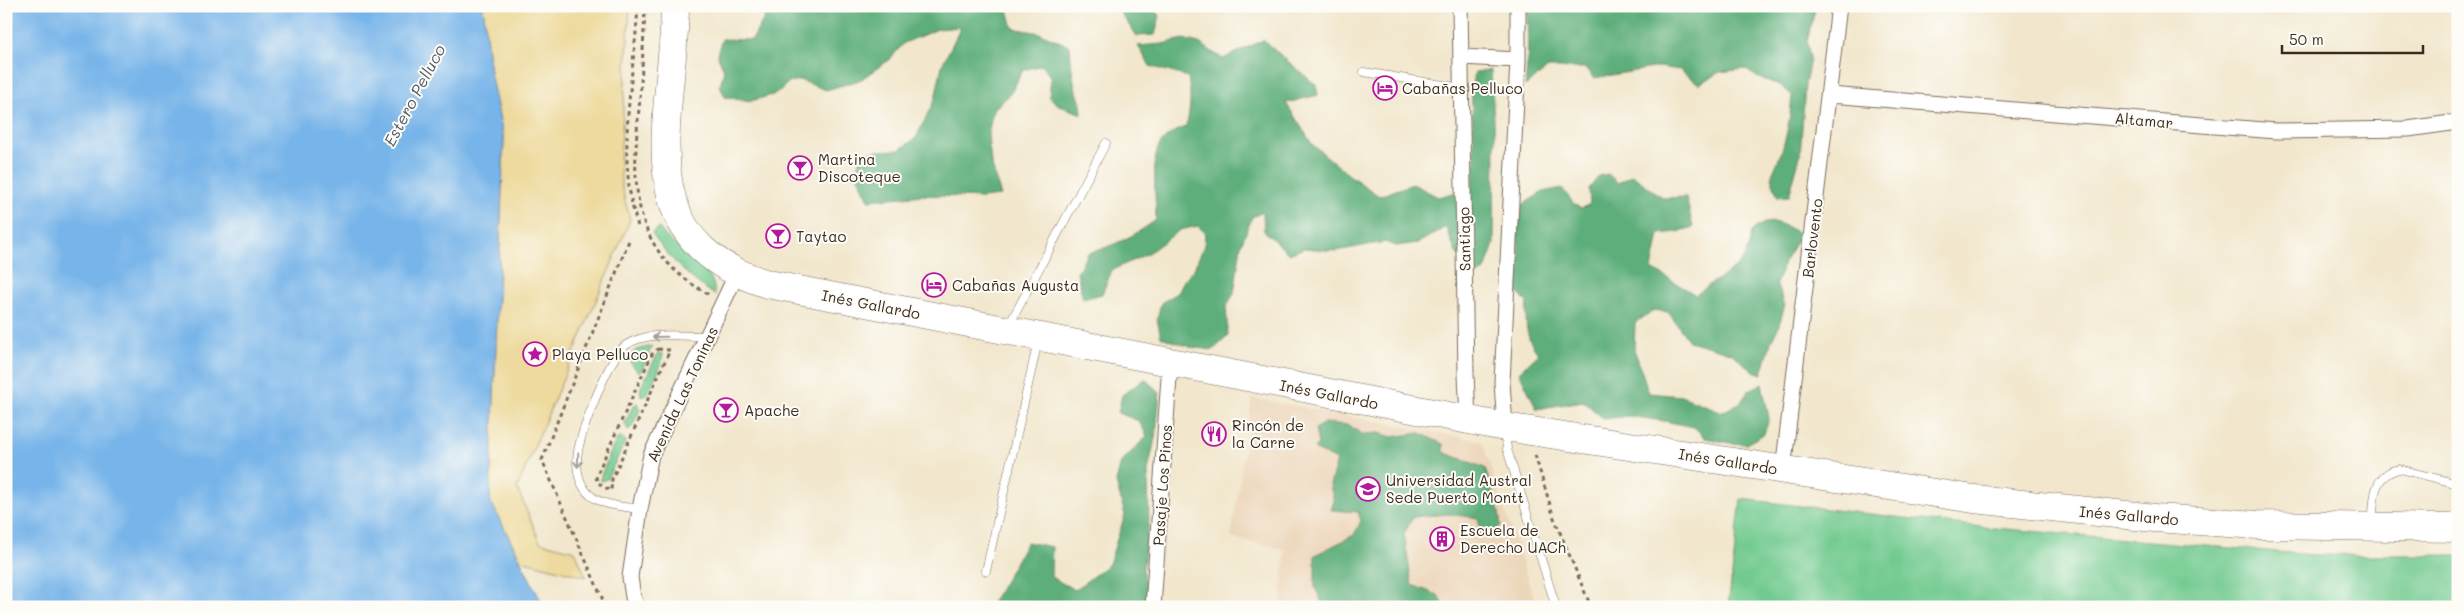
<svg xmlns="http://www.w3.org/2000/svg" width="2464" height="613" viewBox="0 0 2464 613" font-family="Mali,sans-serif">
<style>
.built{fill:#edd7bb}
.green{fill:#72ca90;stroke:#567a57}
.forest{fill:#5dae7a;stroke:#4c6c4c}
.sand{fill:#eeda9e;stroke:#94825e}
.water{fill:#76b4e9;stroke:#586f84}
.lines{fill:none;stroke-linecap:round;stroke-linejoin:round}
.lane-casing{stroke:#7b6c5b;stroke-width:9}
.street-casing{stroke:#7b6c5b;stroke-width:17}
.highway-casing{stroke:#7b6c5b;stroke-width:29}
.path{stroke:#7b6c5b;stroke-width:3;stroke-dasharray:4 4;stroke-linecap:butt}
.lane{stroke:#fff;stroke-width:8}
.street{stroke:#fff;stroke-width:15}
.highway{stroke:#fff;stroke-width:28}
.oneway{stroke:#a79f9a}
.labels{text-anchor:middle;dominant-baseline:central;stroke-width:4;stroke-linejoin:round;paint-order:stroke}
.poi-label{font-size:15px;fill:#3b2a1e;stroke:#fdfcf7;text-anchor:start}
.street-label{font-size:15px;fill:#3b2a1e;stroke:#fdfcf7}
.water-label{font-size:16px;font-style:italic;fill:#505a65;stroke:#fdfcf7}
</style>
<rect width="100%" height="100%" fill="#fdfcf7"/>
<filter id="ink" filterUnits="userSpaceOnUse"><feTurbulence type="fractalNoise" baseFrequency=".02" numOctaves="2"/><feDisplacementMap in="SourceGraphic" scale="10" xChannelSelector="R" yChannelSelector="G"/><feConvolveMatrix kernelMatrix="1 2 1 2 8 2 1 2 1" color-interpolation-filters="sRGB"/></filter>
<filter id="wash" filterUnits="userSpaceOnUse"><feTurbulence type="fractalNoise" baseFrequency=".0096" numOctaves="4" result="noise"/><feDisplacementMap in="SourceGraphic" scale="20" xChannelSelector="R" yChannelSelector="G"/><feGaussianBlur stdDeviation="1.12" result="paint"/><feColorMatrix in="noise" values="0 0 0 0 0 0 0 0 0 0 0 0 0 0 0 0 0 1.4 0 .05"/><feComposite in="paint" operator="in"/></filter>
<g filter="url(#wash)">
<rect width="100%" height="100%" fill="#f2e7cd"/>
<path class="built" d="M 1252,398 L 1482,441 L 1537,607 L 1281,607 L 1285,549 L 1231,538 Z"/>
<path class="green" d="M 659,228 C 676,253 714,260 715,295 C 689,278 669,259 652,233 Z
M 652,346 L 642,370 L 638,372 L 627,358 L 636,350 Z
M 658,353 L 663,354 C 662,367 653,383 646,395 L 641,396 L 640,389 Z
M 637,403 L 640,410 L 632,427 L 628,430 L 625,423 L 633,406 Z
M 621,437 L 625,440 L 625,443 L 607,479 L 601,481 L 601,475 L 616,440 Z
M 1741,499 L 1982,527 L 2314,555 L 2458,555 L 2458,607 L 1728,607 Z"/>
<path class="forest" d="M 768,6 L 839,6 L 850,12 L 889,6 L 1007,6 L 1013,28 L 1040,33 L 1070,46 C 1071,60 1072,73 1075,86 C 1078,96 1082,103 1082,114 L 1060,106 L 1049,97 L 1051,78 L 1042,65 L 1023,70 L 1011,93 L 993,110 L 988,135 L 991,162 L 1001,196 L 981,198 L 924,195 L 869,200 L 856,173 L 861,152 L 899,150 L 916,138 L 935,99 L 942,65 L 961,27 L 938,29 L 904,43 L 889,60 L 860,80 L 826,90 L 800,80 L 789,82 L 776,94 L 751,101 L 725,97 L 720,86 L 724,70 L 717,54 L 722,39 L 752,40 L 769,9 Z
M 1115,6 L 1150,6 L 1160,16 L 1155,35 L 1137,36 Z
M 1527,6 L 1816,6 L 1807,41 L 1810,58 L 1805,85 L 1800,156 L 1789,196 L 1778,197 L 1771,177 C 1785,147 1789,129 1792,95 L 1780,85 L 1757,77 L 1745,69 L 1720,72 L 1699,84 L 1680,70 L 1659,67 L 1594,78 L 1585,68 L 1548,68 L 1525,86 L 1528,55 Z
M 1183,39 L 1199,43 L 1223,59 L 1263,40 L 1316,85 L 1318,95 L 1286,103 L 1312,144 L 1349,175 L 1379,196 L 1413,184 L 1438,197 L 1472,188 L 1475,165 L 1471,87 L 1475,72 L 1491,70 L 1495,138 L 1494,244 L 1485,270 L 1476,276 L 1456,253 L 1446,227 L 1418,243 L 1396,246 L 1385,242 L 1336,251 L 1304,248 L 1289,254 L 1264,231 L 1263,212 L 1252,217 L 1241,245 L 1234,294 L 1226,306 L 1228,336 L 1213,350 L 1190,347 L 1161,337 L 1157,319 L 1161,303 L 1179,292 L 1184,280 L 1194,269 L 1204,246 L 1205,233 L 1198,226 L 1180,230 L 1147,254 L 1112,270 L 1102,294 L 1083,299 L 1077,272 L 1088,253 C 1114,246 1134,236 1156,220 C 1156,204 1152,160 1158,148 C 1163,137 1175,131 1186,127 C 1191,109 1191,95 1188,77 L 1150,66 L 1138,46 L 1162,44 Z
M 1608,174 L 1618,183 L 1632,175 L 1663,198 L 1686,197 L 1693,227 L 1678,232 L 1659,234 L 1652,269 L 1696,295 C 1725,270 1746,274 1752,231 C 1770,215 1782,224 1800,234 L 1784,263 L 1776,284 L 1785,305 L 1778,328 L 1771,342 L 1762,374 L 1753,371 L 1731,353 L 1689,341 L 1668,312 L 1654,310 L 1635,323 L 1634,349 L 1649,393 L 1681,396 L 1723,412 L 1741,402 L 1749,390 L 1762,384 L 1769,418 L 1764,434 L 1746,444 L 1730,443 L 1705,438 L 1694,427 L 1664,421 L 1629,416 L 1604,419 L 1583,401 L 1537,409 L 1519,372 L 1539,354 C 1525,340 1525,321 1527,302 L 1513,289 L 1514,273 L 1519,252 L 1517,238 L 1522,205 L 1543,192 L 1562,188 L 1573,203 L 1581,209 L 1590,204 L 1589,189 L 1599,176 Z
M 1145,379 L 1160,393 L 1156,433 L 1148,471 L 1149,520 L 1143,568 L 1149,607 L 990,607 L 1027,542 L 1052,547 L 1051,577 L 1075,590 L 1109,564 L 1125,515 L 1116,482 L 1121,462 L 1147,436 L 1139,421 L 1118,413 L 1122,395 Z
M 1324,423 L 1349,425 L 1362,434 L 1380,433 L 1392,437 L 1420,433 L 1443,444 L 1443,452 L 1485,468 L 1499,512 L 1501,526 L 1482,537 L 1478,518 L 1448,514 L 1413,517 L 1404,534 L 1412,585 L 1438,595 L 1445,607 L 1392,607 L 1388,605 L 1387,607 L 1324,607 L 1315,587 L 1315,555 L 1354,535 L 1361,521 L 1358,512 L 1331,510 L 1334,501 L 1330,485 L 1337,460 L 1314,449 L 1318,444 L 1315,429 Z"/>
<path class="sand" d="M 483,6 L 630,6 L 620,160 L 621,184 L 630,220 L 517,488 L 540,542 L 575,551 L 586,577 L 521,560 L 490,501 L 504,139 L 490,73 Z"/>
<path class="water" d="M 6,6 L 483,6 L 490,73 L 504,139 L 490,500 L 544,607 L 6,607 Z"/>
</g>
<g filter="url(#ink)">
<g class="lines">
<g class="lane-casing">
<path id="lane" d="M 1364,72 L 1461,88
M 1008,327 L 1106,143
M 1505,431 L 1507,449 L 1556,607
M 640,509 C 621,506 595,506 584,488 C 577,477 576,464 578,451 C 582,430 609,356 626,345 C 648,330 684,337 709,336
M 2373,522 C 2373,500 2373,473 2400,469 L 2458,484
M 986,571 L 1038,341"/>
</g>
<g class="street-casing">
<path id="street" d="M 1460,6 L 1466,374 L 1468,420
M 1461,57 L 1518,60
M 1830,95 L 2276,131 L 2408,129 L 2458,122
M 1505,427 L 1502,382 L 1518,60 L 1518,6
M 1783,470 L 1839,6
M 637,607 L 633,597 L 630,577 L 640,509 L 651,455 L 737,273
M 1153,607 L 1170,363"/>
</g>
<g class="highway-casing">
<path id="highway" d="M 675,6 C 674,118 623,241 768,284 L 1505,427 L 1974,499 L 2155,518 L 2258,525 L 2458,528"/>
</g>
<path class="path" d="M 645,6 C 644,37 642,67 640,98 C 632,179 626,250 710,295
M 638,226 C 615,158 634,77 638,6
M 658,349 L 670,350 L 612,479 L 611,491 L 597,482 L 596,476 L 652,354 Z
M 1535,455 L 1554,518 L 1591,607
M 606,607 L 542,460 L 630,238"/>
<use href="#lane" class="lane"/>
<use href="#street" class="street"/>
<use href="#highway" class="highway"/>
</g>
<defs><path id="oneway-shaft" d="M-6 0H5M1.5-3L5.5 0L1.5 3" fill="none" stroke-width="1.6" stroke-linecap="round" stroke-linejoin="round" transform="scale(1.25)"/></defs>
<g class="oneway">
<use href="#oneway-shaft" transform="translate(660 337) rotate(179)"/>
<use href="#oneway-shaft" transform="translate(578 460) rotate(92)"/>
</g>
</g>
<defs>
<g id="hotel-ring" transform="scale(1.25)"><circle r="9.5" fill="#fdfcf7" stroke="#b5179e" stroke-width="1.5"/><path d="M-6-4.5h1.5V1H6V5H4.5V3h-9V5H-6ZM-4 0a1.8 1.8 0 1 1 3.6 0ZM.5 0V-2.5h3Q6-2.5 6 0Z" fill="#b5179e"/></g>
<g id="bar-ring" transform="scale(1.25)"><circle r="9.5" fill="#fdfcf7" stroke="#b5179e" stroke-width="1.5"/><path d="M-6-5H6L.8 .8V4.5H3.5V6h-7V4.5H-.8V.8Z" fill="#b5179e"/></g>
<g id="sight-ring" transform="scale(1.25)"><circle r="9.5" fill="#fdfcf7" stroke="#b5179e" stroke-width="1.5"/><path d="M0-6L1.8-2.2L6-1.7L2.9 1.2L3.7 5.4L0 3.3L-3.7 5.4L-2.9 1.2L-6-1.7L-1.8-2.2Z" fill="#b5179e"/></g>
<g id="restaurant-ring" transform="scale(1.25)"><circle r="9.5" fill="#fdfcf7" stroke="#b5179e" stroke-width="1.5"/><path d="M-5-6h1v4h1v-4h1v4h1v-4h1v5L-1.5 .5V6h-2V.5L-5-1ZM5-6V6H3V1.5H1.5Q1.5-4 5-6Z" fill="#b5179e"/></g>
<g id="university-ring" transform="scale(1.25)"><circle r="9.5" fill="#fdfcf7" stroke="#b5179e" stroke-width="1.5"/><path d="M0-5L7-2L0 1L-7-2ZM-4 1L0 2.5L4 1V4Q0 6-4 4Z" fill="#b5179e"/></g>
<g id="building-ring" transform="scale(1.25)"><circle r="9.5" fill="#fdfcf7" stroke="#b5179e" stroke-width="1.5"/><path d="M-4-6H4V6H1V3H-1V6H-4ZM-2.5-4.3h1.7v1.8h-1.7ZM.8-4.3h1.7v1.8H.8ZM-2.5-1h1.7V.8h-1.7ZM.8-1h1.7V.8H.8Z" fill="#b5179e"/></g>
</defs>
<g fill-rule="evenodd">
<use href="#hotel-ring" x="1385" y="88"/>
<use href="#bar-ring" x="800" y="168"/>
<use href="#bar-ring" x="778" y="236"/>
<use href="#hotel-ring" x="934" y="285"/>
<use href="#sight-ring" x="535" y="354"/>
<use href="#bar-ring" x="726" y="410"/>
<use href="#restaurant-ring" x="1214" y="434"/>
<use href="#university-ring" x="1368" y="489"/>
<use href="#building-ring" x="1442" y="539"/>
</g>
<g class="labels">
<g class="poi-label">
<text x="1402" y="88">Cabañas Pelluco</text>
<text x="818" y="159">Martina<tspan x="818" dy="17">Discoteque</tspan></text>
<text x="796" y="236">Taytao</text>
<text x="952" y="285">Cabañas Augusta</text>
<text x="552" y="354">Playa Pelluco</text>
<text x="744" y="410">Apache</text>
<text x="1232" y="425">Rincón de<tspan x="1232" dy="17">la Carne</tspan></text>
<text x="1386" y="480">Universidad Austral<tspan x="1386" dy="17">Sede Puerto Montt</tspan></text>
<text x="1460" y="530">Escuela de<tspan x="1460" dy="17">Derecho UACh</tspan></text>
</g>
<g class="street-label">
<text transform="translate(2144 120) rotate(5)">Altamar</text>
<text transform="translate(1812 238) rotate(-83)">Barlovento</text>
<text transform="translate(1464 239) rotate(-91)">Santiago</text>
<text transform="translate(871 304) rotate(11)">Inés Gallardo</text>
<text transform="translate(682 394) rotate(-65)">Avenida Las Toninas</text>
<text transform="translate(1329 394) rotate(11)">Inés Gallardo</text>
<text transform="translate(1728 461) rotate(9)">Inés Gallardo</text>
<text transform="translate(1162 485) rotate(-86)">Pasaje Los Pinos</text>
<text transform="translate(2129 515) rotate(5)">Inés Gallardo</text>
</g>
<g class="water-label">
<text transform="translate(414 95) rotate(-62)">Estero Pelluco</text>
</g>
</g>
<rect width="2464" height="613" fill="none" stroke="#fdfcf7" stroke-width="25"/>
<path d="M2282 45v8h141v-8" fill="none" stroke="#3b2a1e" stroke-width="2.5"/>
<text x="2289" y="45" font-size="15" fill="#3b2a1e" stroke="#fdfcf7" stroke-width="4" paint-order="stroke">50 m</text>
</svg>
